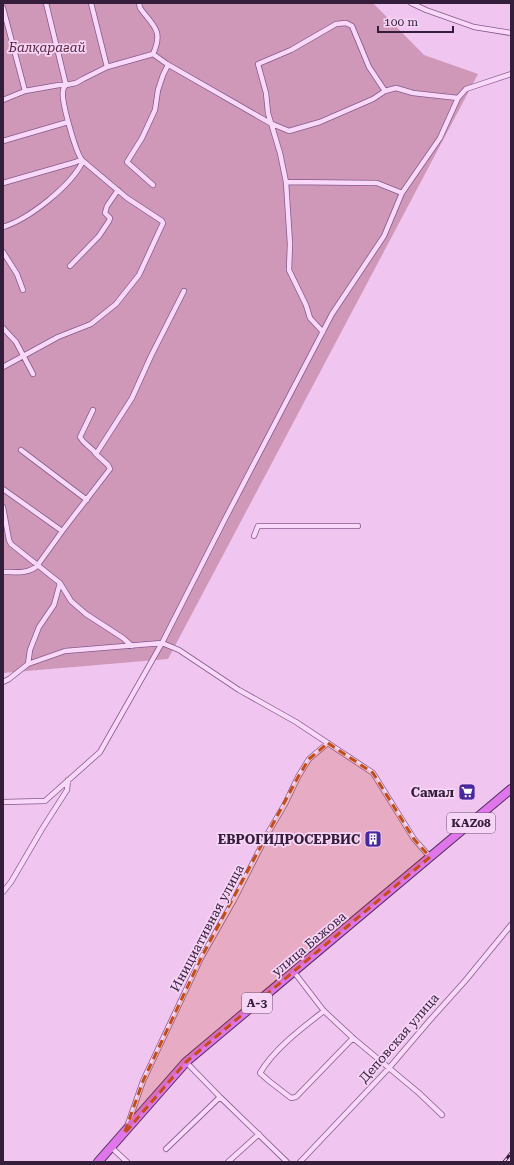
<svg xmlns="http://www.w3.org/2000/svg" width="514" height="1165" viewBox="0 0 514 1165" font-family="'Roboto Serif',serif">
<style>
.green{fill:#cf98b8}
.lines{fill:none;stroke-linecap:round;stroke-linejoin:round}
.minor-casing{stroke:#835a8c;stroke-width:6}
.trunk-casing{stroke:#4f2e5a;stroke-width:10}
.minor{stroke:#fad8fa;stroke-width:4.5}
.trunk{stroke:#e076eb;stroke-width:8}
.rail-casing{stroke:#351e3b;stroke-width:3}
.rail{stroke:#f7d5f7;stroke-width:1.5;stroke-dasharray:4.5;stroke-linecap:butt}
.marked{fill:#c44d15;fill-opacity:0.2;stroke:#c44d15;stroke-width:3;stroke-dasharray:8 5;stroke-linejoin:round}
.labels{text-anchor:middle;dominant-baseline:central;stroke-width:3.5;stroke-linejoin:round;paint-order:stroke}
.shield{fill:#f7d5f7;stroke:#6f5573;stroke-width:1}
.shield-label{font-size:12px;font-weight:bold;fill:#351e3b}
.park-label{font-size:13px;font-style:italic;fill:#59243c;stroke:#f7d5f7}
.poi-label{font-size:13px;font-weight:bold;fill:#351e3b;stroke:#f7d5f7;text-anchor:end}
.street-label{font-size:13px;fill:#351e3b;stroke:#f7d5f7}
</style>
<rect width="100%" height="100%" fill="#f0c5f0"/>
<path class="green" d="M 3,3 L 373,3 L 424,55 L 478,74 L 168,659 L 3,673 Z"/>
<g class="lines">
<g class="minor-casing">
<path id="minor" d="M 46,3 L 66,85 C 64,87 63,88 63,91 C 61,100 76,155 83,161
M 91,3 L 107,67
M 139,3 L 140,8 C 153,26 164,30 153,54
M 411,3 L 426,10 L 474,27 L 511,33
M 3,8 L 25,91
M 3,100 L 25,91 L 59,85 L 66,85 L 76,83 L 83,79 L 107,67 L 153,54 L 167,64 L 270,123 L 289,131 L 320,122 L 373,99 L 385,91 L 396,88 L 413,93 L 458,98 L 466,89 L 511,74
M 3,141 L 68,122
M 286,182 L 377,183 L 402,193
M 3,183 L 76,162 L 80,160
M 153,185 L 127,162 L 142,138 L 155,110 L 158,90 L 163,75 L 168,65
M 3,227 C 29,219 71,186 83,161 L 127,198 L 162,221 L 163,223 L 139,275 L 116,304 L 91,324 L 58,337 L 3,367
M 3,252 L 17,274 L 23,290
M 70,266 L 99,236 L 109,221 L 110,218 L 105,213 L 107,206 L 118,190
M 3,328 L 16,342 L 33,374
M 323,332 L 310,318 L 306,305 L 289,270 L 290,244 L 286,182 L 280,153 L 268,113 L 266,93 L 258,64 L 291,50 L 336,24 L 346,23 L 352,26 L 369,67 L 385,91
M 93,410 L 80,437 C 85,446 91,446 96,454
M 21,450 L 87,500
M 3,489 L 62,531
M 3,507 L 9,540 L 11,544 L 60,583 L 71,601 L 86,614 L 123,638 L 132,646
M 254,536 L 258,526 L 358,526
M 3,572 C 15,572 28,574 37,566 L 63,530 L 110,469 L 108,465 L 96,454 L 132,398 L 151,356 L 184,291
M 28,664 L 30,650 L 39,627 L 54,605 L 60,583
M 3,682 L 9,679 L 28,664 L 65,651 L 162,643 L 179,650 L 239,690 L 296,722 L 373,773 L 414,839 L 430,857
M 3,802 L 45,801 L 100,752 L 162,643 L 224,521 L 332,314 L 384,236 L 402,193 L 440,138 L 458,98
M 3,892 L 11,882 L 42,829 L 67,790 L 68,780
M 294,972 L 324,1011 L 353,1038 L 419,1093 L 442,1115
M 324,1011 C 302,1028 274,1049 260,1073 L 269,1081 L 291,1098 L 296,1097 L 353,1038
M 186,1062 L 220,1097 L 287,1162
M 127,1127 L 143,1081 L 201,958 L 234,900 L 268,833 L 285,804 L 298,777 L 309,759 L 328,743
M 111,1147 L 127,1162
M 166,1149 L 220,1097
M 228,1162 L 259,1134
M 300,1162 L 389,1068 L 430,1020 L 465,981 L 511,925"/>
</g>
<g class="trunk-casing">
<path id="trunk" d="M 98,1162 L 186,1062 L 511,789"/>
</g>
<use href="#minor" class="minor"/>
<use href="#trunk" class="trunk"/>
<g class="rail-casing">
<path id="rail" d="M 504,1162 L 511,1153"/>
</g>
<use href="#rail" class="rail"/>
</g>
<path class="marked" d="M 328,743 L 373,773 L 414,839 L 430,857 L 186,1062 L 124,1134 L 143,1081 L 201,958 L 298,777 L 309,759 Z"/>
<defs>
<g id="supermarket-square" transform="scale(0.9)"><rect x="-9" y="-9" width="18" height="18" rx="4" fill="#49279e" stroke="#f7d5f7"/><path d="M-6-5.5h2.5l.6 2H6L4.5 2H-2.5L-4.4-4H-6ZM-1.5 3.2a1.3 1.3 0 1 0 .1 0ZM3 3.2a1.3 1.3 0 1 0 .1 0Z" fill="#fff"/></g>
<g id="building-square" transform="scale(0.9)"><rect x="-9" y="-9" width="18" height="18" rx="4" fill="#49279e" stroke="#f7d5f7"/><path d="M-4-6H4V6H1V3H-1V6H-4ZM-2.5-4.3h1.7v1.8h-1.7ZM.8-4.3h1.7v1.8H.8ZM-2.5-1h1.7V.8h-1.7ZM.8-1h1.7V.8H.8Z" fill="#fff"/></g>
</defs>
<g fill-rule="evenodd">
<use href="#supermarket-square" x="467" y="792"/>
<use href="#building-square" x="373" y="839"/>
</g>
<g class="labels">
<g class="shield">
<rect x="447" y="813" width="48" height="20" rx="3"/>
<rect x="242" y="993" width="30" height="20" rx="3"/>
</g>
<g class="shield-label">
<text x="471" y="823">KAZ08</text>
<text x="257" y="1003">A-3</text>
</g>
<g class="park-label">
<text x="47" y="47">Балқарағай</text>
</g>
<g class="poi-label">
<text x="454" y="792">Самал</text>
<text x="360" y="839">ЕВРОГИДРОСЕРВИС</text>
</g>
<g class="street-label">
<text transform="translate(207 928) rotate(-62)">Инициативная улица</text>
<text transform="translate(309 944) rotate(-40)">улица Бажова</text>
<text transform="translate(399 1038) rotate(-49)">Деповская улица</text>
</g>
</g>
<rect width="514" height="1165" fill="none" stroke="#351e3b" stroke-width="8"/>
<path d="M378 26v6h75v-6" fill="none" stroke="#351e3b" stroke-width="2"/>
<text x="384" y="26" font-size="12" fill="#351e3b" stroke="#f7d5f7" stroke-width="3" paint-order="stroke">100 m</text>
</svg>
